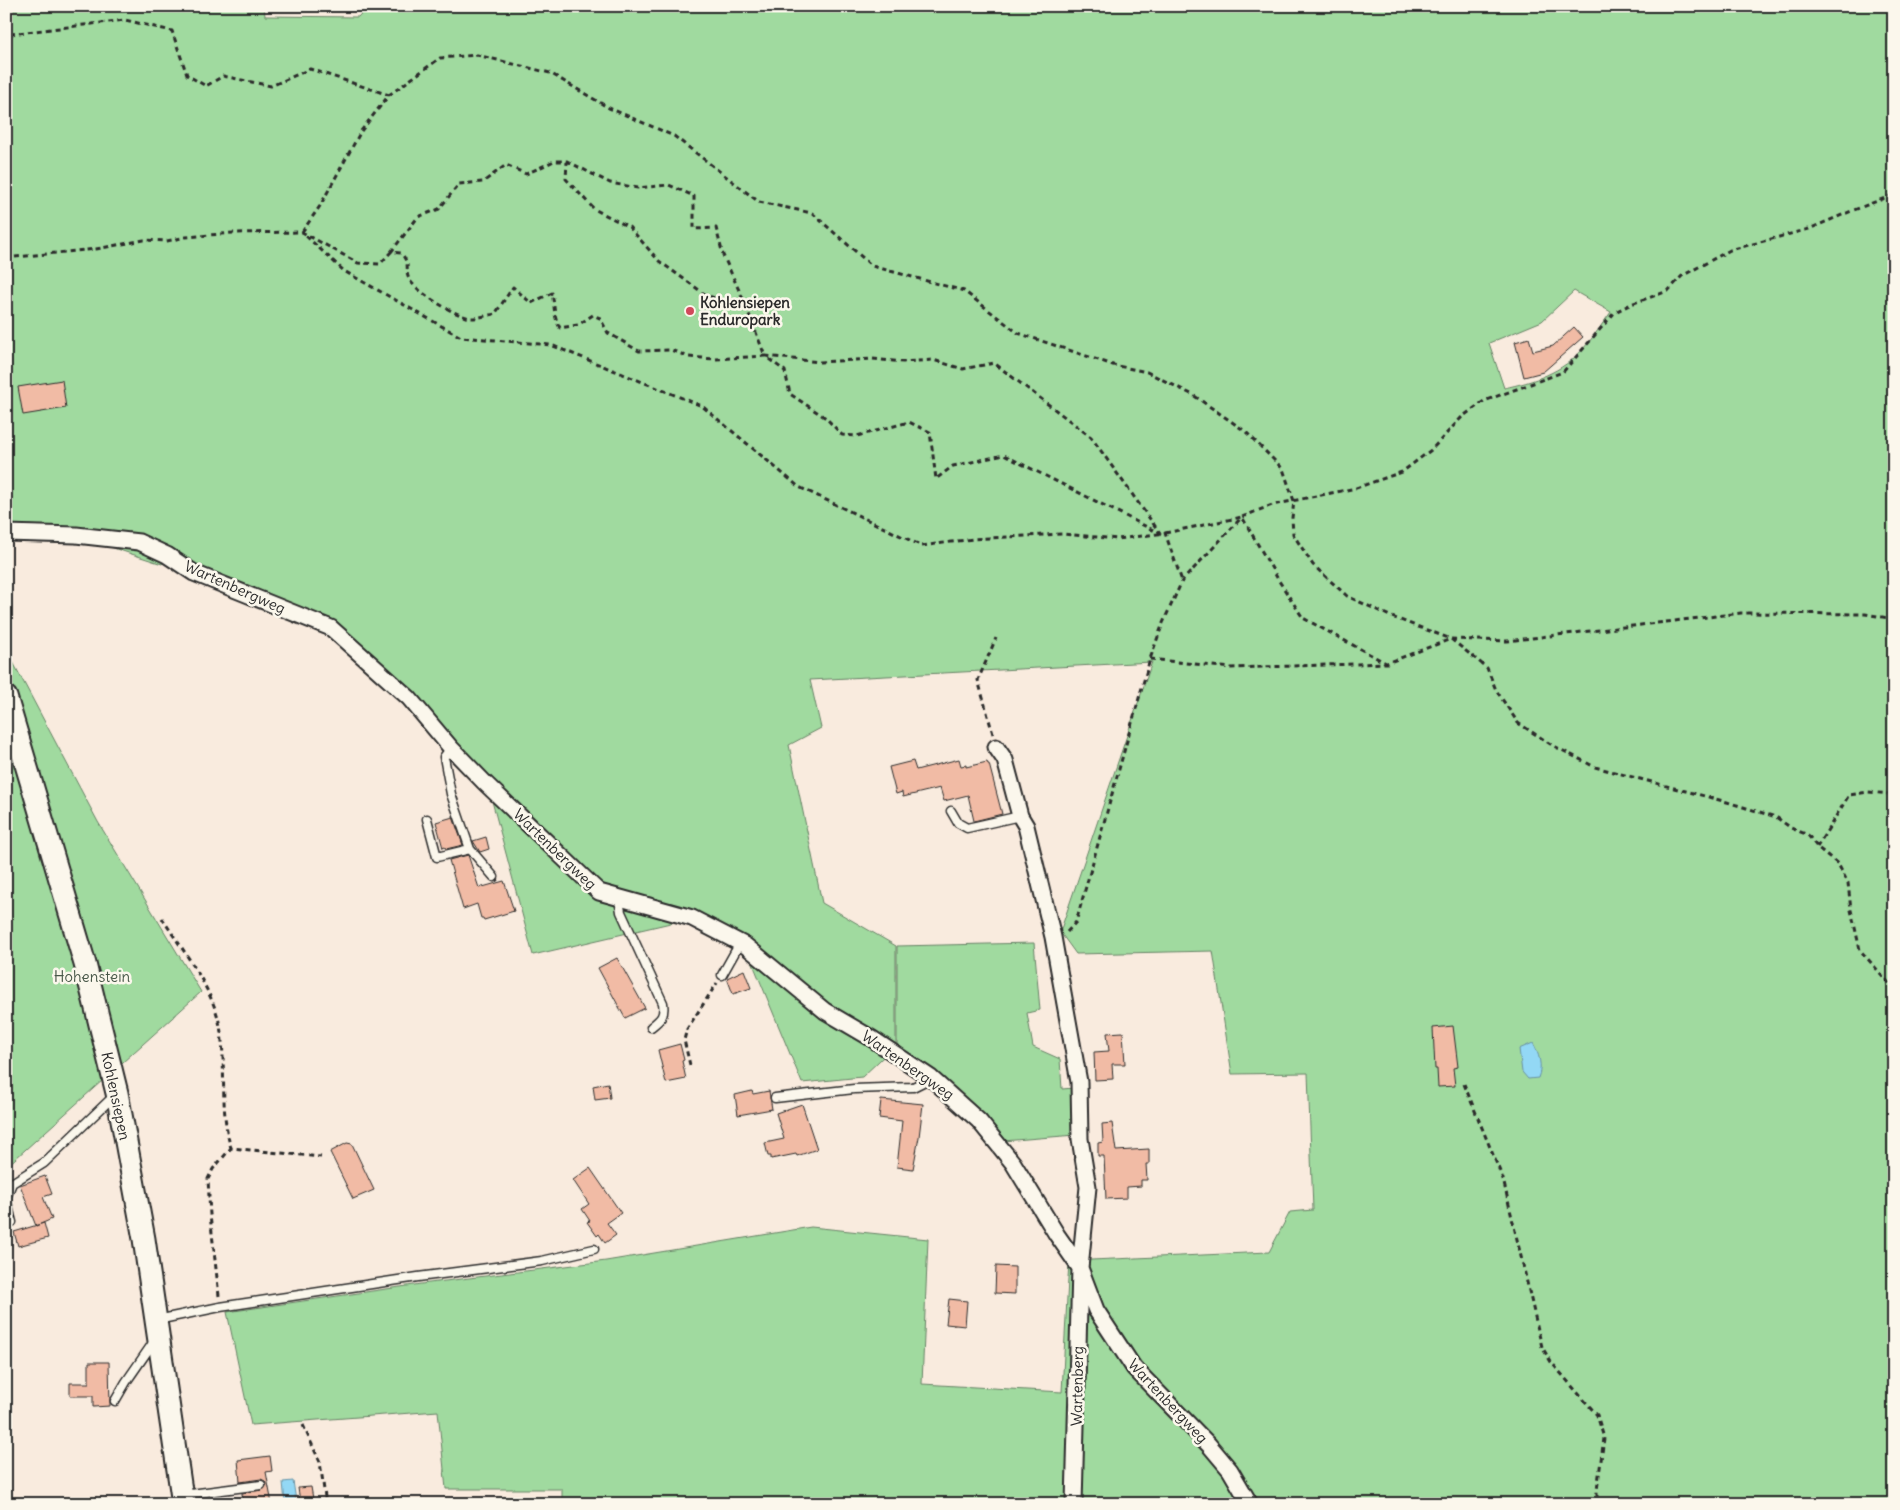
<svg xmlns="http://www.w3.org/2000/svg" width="1900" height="1510" viewBox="0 0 1900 1510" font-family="Delius,sans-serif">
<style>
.green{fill:#a0da9f;stroke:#668265;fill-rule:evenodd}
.water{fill:#93d8f5;stroke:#6993a4}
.building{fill:#f1bba5;stroke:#2b2b2b}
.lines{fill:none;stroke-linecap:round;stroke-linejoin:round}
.lane-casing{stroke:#2b2b2b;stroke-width:11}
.street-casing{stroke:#2b2b2b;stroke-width:19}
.secondary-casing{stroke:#2b2b2b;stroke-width:25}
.path{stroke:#2b2b2b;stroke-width:3;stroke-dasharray:5 4;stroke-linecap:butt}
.lane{stroke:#fbf7ec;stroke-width:8}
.street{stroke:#fbf7ec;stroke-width:15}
.secondary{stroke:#fbf7ec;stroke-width:21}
.poi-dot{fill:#d1495b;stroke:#fbf7ec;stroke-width:2}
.labels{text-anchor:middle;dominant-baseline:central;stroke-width:5;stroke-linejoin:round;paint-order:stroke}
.poi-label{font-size:15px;font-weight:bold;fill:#2b2b2b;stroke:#fbf7ec;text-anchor:start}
.street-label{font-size:15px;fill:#2b2b2b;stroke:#fbf7ec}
.park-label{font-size:15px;fill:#485748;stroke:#fbf7ec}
</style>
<rect width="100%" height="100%" fill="#f9ebde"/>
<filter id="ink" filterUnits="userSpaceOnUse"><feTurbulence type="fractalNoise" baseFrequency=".02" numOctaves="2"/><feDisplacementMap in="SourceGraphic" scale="10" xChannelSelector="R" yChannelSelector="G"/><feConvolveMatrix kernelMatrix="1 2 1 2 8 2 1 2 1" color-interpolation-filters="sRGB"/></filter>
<g filter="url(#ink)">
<path class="green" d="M 6,6 L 264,6 L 265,16 L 358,17 L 368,6 L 1894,6 L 1894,1504 L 562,1504 L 562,1489 L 446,1489 L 438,1411 L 251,1425 L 227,1312 L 421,1284 L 606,1261 L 811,1227 L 928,1239 L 922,1384 L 1062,1392 L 1069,1261 L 1269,1252 L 1290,1212 L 1313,1210 L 1308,1073 L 1232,1074 L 1213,951 L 1076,954 L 1060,932 L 1152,662 L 810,680 L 821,728 L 789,745 L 822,903 L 896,946 L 896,1045 L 862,1077 L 802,1083 L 746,947 L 692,918 L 533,955 L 492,801 L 485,783 L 331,628 L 167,555 L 162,564 L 95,542 L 22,541 L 6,539 L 6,31 L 10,21 ZM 1574,291 L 1611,312 C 1602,324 1593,338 1583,349 C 1563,372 1533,382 1504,388 L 1489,343 L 1542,321 Z
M 6,649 L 98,822 L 201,992 L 6,1167 Z
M 1034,943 L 1040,1010 L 1027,1013 L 1033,1047 L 1060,1059 L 1062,1089 L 1074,1088 L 1075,1135 L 1003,1141 L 956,1091 L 897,1046 L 897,946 Z"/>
<path class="water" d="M 1533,1043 C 1539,1054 1543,1066 1538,1078 L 1528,1079 L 1522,1072 L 1519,1049 Z
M 293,1481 L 296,1501 L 285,1503 L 283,1482 Z"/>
<path class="building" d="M 1574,327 L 1583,337 L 1543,372 L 1524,377 L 1515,342 L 1529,338 L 1533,351 L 1553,346 Z
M 62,380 L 66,408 L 23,415 L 18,387 Z
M 959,759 L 961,766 L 966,765 L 966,767 L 987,762 L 988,764 L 989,764 L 1002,814 L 974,821 L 968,795 L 944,801 L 940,788 L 903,797 L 902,792 L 896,794 L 889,767 L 913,761 L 916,770 Z
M 453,817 L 463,845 L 446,849 L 445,847 L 443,848 L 436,822 Z
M 486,837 L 489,849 L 480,852 L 473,841 Z
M 468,855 L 479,888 L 504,881 L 514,911 L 484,920 L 483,918 L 481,918 L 477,904 L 463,909 L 449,860 Z
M 617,958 L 645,1008 L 625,1018 L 598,968 Z
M 744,970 L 751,988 L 733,994 L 727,978 Z
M 1453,1026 L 1458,1067 L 1453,1068 L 1455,1086 L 1438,1087 L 1437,1069 L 1435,1069 L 1433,1028 Z
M 1123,1032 L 1125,1064 L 1112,1064 L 1113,1079 L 1095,1080 L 1094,1052 L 1109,1051 L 1107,1033 Z
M 680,1044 L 684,1060 L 682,1061 L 686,1079 L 666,1083 L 658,1050 Z
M 608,1083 L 610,1098 L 595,1100 L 593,1086 Z
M 752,1091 L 753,1094 L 769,1091 L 772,1109 L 738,1115 L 735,1095 Z
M 881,1100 L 923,1104 L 919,1137 L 913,1169 L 897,1167 L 902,1121 L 879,1118 Z
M 802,1104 L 817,1149 L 797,1156 L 796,1154 L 771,1159 L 771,1156 L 768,1156 L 765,1143 L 784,1139 L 776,1113 Z
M 1112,1123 L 1116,1151 L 1149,1149 L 1149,1164 L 1146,1164 L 1147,1180 L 1141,1180 L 1141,1186 L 1127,1187 L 1127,1198 L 1106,1199 L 1104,1156 L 1098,1156 L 1098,1143 L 1103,1142 L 1102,1124 Z
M 347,1143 L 352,1144 L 374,1190 L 353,1199 L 330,1152 Z
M 590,1168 L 621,1213 L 607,1223 L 616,1235 L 605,1243 L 599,1234 L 597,1236 L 587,1222 L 590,1221 L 582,1209 L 589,1204 L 573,1180 Z
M 45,1176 L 52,1194 L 43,1197 L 52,1219 L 36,1226 L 20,1185 Z
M 44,1223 L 48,1238 L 18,1246 L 14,1232 Z
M 996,1266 L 1015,1267 L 1015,1294 L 995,1293 Z
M 949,1299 L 967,1301 L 965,1326 L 946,1324 Z
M 89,1362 L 109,1362 L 110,1406 L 93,1407 L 93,1396 L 70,1396 L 70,1383 L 89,1383 Z
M 270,1456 L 272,1471 L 266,1472 L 272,1504 L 243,1504 L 242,1493 L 262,1490 L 267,1485 L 265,1481 L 261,1479 L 240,1482 L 238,1460 Z
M 311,1487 L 313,1499 L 300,1501 L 298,1488 Z"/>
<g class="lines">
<g class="lane-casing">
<path id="lane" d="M 451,748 L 444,757 L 451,794 L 470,849 L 494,877
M 951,811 L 958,823 L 967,828 L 1020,816
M 427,819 L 437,857 L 470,849
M 619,899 L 621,912 L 663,1003 C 665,1016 661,1019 651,1027
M 722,975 L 740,943
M 775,1098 L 854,1089 L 913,1087 L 931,1078
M 12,1222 L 6,1198 L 12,1183 L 44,1163 L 114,1096
M 157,1320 L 220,1307 L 418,1277 L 542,1261 L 594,1249
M 115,1401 L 126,1382 L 155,1340
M 183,1495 L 261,1485"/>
</g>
<g class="street-casing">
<path id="street" d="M 6,533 L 76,535 L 139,542 L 167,555 L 194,573 L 331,628 L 409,698 L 451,748 L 485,783 L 599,892 L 692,918 L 746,946 L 825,1011 L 871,1038 L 931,1078 L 979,1121 L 1013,1163 L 1057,1235 L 1080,1268 L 1096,1310 L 1134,1368 L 1209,1445 L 1230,1470 L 1250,1504
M 996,747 L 1005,760 L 1020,816 L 1026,826 L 1053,937 L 1079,1082 L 1080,1139 L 1088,1187 L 1080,1268 L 1074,1504"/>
</g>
<g class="secondary-casing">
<path id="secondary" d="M 6,697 L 85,964 L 117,1093 L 144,1239 L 183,1504"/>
</g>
<path class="path" d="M 10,34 L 125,20 L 172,31 L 187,75 L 206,86 L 223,76 L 271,86 L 310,69 L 389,95
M 567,161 L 610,183 L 638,188 L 669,185 L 694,196 L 694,229 L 716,228 L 723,255 L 747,308
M 302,232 L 320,206 L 361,131 L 389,95 L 440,58 L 477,55 L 550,73 L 609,108 L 674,136 L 759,202 L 812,213 L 872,266 L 964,291 L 1018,333 L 1113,365 L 1147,372 L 1193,395 L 1245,431 L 1283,469 L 1294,501 L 1292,518 L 1293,534 L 1313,565 L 1347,596 L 1392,617 L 1451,639 L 1487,668 L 1496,690 L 1518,723 L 1552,745 L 1595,767 L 1727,802 L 1776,817 L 1791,828 L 1808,835 L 1817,847 L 1838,864 L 1848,883 L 1851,910 L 1860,950 L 1894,989
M 306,236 L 344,271 L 461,337 L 551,345 L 702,406 L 799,487 L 922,546 L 973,539 L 1063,534 L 1118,539 L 1165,533 L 1182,581
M 391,252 L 418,217 L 439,209 L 459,184 L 483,182 L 506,165 L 526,174 L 554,161 L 567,161 L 566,179 L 594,209 L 629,227 L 659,261 L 706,295 L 747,309 L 765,356 L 820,362 L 872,359 L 903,362 L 933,360 L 963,369 L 994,363 L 1091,437 L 1160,533
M 6,258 L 96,249 L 144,240 L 167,241 L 186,237 L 233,233 L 302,232 L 358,263 L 380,264 L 391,252 L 401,253 C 412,267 404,269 409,279 C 415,291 458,318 472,318 C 479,318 488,315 495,314 L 513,287 L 531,303 L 552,293 C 555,307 553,315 560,328 L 578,325 L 593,315 L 600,318 L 608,333 L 639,351 L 671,350 L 689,357 L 715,359 L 765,356 L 785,371 L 790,394 L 826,418 L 842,435 L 857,436 L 909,422 L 930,432 L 936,479 L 953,466 L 1004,455 L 1161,534
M 1165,533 L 1242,517 L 1279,581 L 1303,618 L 1386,663
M 1150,659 L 1231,668 L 1387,663 L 1451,639 L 1507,641 L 1741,613 L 1865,614 L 1894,619
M 993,734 L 978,680 L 996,638
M 1894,794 L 1890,794 L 1894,820
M 1817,847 L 1849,795 L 1868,792 L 1890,794
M 162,918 C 183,951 212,987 220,1026 C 227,1067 219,1109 231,1148
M 1067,932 L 1076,922 L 1150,659 L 1163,623 L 1182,581 L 1242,517 L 1272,505 L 1356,488 L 1402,472 L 1431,450 L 1462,417 L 1484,401 L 1563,372 L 1615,312 L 1631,304 L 1668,291 L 1682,276 L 1730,250 L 1809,229 L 1854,210 L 1888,197 L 1894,193
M 690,1065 L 684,1040 L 687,1029 L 717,983
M 1464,1084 L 1503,1179 L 1542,1347 L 1551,1362 L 1597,1415 L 1604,1438 L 1597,1490 L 1597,1504
M 219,1296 L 210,1215 L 208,1179 L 213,1169 L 231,1148 L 321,1157
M 303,1425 L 320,1462 L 326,1504"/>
<use href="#lane" class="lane"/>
<use href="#street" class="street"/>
<use href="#secondary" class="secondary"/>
</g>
</g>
<circle class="poi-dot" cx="690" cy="311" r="5"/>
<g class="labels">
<g class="poi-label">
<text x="700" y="302">Kohlensiepen<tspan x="700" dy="17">Enduropark</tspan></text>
</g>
<g class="street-label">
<text transform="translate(235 587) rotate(24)">Wartenbergweg</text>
<text transform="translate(555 849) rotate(44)">Wartenbergweg</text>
<text transform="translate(908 1065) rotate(35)">Wartenbergweg</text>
<text transform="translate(116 1096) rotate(78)">Kohlensiepen</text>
<text transform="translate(1077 1386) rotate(-89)">Wartenberg</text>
<text transform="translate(1168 1401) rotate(47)">Wartenbergweg</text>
</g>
<g class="park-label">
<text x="92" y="976">Hohenstein</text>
</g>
</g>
<rect width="1900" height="1510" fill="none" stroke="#fbf7ec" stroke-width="25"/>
<rect x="12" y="12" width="1875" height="1485" fill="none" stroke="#2b2b2b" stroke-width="2" filter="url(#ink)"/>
</svg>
